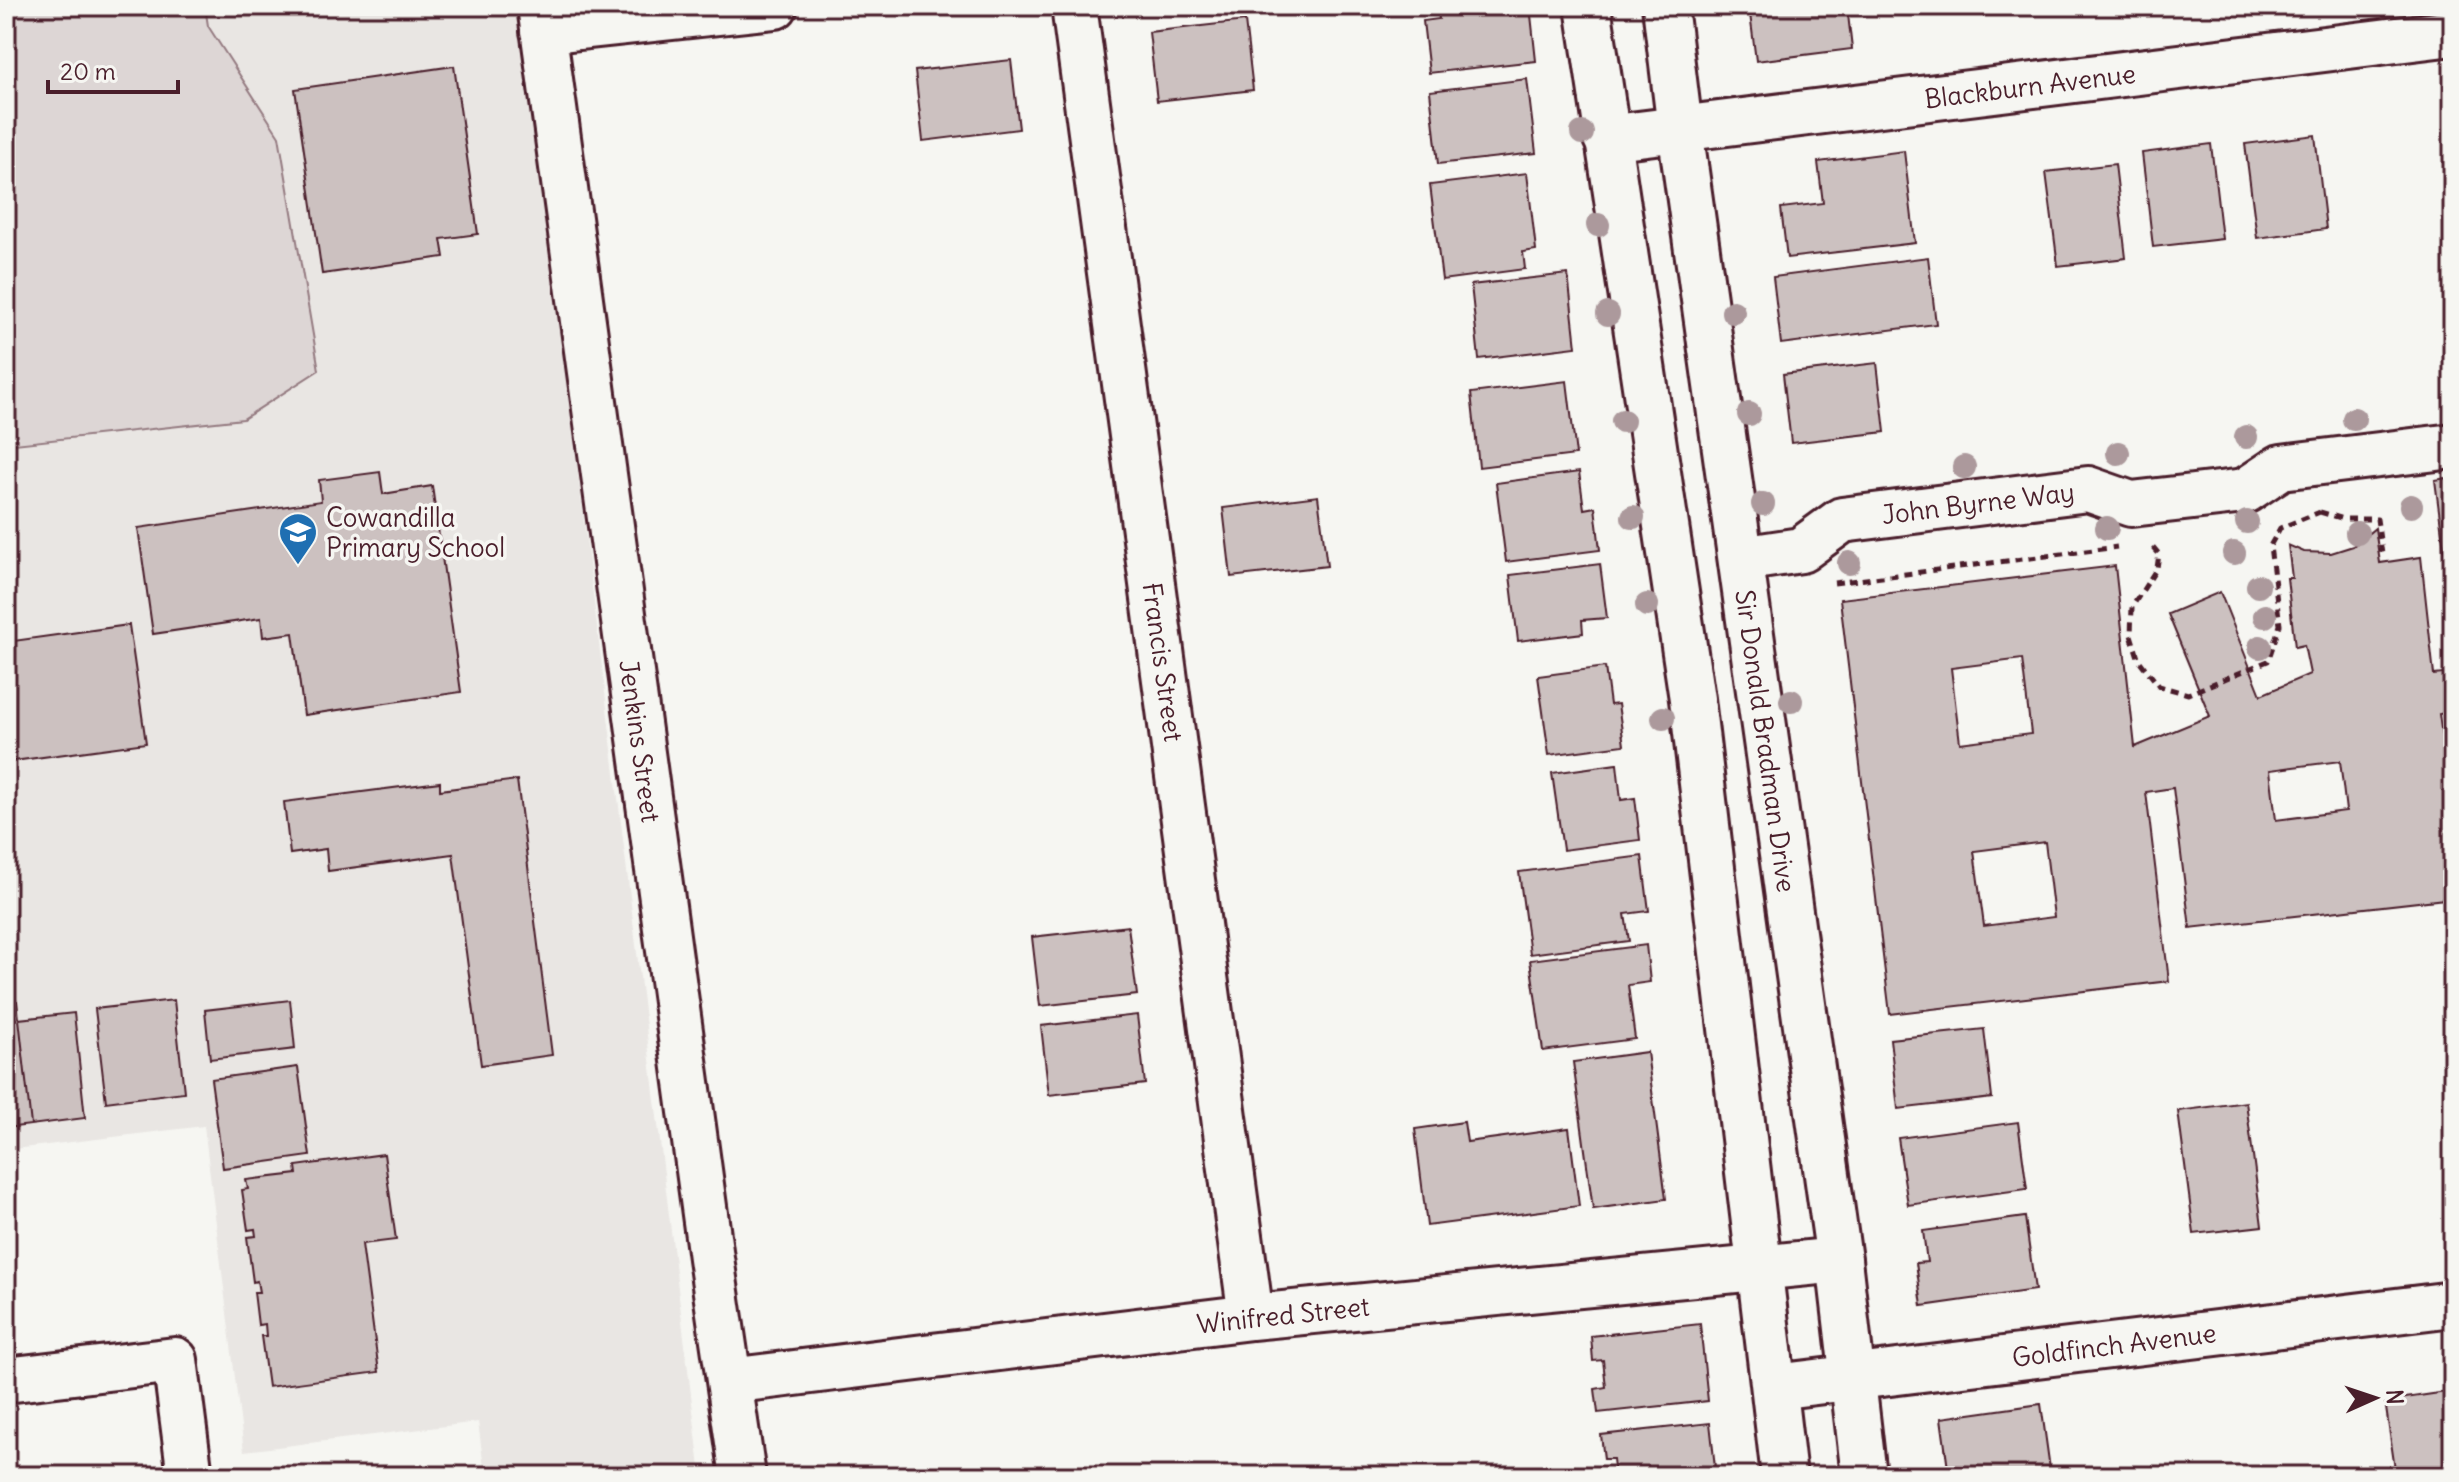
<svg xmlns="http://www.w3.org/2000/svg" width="2459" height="1482" viewBox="0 0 2459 1482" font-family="Delius,sans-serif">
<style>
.built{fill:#e9e6e3}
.green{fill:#ddd6d5;stroke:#947a80;stroke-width:2}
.building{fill:#ccc1c0;stroke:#4a1f2b;stroke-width:2;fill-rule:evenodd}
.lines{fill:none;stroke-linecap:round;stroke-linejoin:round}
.minor-casing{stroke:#4a1f2b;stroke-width:50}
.major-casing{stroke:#4a1f2b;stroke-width:50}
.path{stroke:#4a1f2b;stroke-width:5;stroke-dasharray:8 6;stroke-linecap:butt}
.minor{stroke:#f6f6f2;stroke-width:44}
.major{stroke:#f6f6f2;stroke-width:44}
.tree{fill:#ac999c}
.labels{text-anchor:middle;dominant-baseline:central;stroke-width:7;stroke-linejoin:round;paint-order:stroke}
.street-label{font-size:26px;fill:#4a1f2b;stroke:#f6f6f2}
.poi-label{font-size:26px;fill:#4a1f2b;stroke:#f6f6f2;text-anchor:start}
</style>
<rect width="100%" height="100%" fill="#f6f6f2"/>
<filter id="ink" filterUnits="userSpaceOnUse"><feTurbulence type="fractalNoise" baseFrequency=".0125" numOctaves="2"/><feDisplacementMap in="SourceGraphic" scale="16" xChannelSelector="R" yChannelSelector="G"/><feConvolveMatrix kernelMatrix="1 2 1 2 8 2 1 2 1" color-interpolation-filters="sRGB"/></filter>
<g filter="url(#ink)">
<path class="built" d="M 6,6 L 521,6 L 701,1476 L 485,1476 L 478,1422 L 244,1451 L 204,1126 L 6,1150 Z"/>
<path class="green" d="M 6,6 L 205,6 L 208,26 L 279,136 L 319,370 L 243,419 L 6,445 Z"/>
<path class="building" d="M 1437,6 L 1530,6 L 1536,61 L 1429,73 L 1423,21 L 1439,19 Z
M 1749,6 L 1847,6 L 1852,49 L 1756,61 Z
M 1245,21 L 1253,90 L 1157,101 L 1149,32 Z
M 1011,60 L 1019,129 L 923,141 L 915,71 Z
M 454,66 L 478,234 L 441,239 L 444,257 L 322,274 L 295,89 Z
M 1527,79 L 1536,153 L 1438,164 L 1430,91 Z
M 2315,135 L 2326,229 L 2257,238 L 2245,144 Z
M 2211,144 L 2222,239 L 2153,247 L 2142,153 Z
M 1904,151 L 1915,243 L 1787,258 L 1781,208 L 1823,203 L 1818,162 Z
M 2115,164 L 2126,258 L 2058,266 L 2046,172 Z
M 1527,173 L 1536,250 L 1523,252 L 1525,269 L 1442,280 L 1430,185 Z
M 1928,257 L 1936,324 L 1781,344 L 1773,277 Z
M 1568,274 L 1576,347 L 1479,359 L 1471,285 Z
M 1877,363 L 1885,432 L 1791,443 L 1783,374 Z
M 1567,381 L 1576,455 L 1479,467 L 1471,393 Z
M 380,472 L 383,494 L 432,486 L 461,692 L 304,715 L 293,633 L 263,637 L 261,618 L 153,634 L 138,528 L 321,501 L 319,480 Z
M 1579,472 L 1584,509 L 1595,507 L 1600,550 L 1506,562 L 1496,483 Z
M 2453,477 L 2453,618 L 2435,480 Z
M 1318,496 L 1327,566 L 1231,577 L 1223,508 Z
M 2375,528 L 2380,563 L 2421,557 L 2434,675 L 2453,673 L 2453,712 L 2439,714 L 2453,818 L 2453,898 L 2190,928 L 2173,788 L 2146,792 L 2169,981 L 1890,1014 L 1840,599 L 2115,566 L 2135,747 L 2210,716 L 2168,614 L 2220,592 L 2261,695 L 2310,674 L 2304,645 L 2295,647 L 2287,578 L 2292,578 L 2288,545 L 2304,552 L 2331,553 L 2353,546 ZM 2022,659 L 2031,734 L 1960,743 L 1951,668 ZM 2340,761 L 2346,811 L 2276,820 L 2270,770 ZM 2045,842 L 2054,917 L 1984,926 L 1974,851 Z
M 1600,564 L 1607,618 L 1582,620 L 1583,633 L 1518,641 L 1510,575 Z
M 129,625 L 146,743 L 6,762 L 6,642 Z
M 1605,667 L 1610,705 L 1618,704 L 1624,745 L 1549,755 L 1538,676 Z
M 1617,764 L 1621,800 L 1635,798 L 1640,840 L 1563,850 L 1552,773 Z
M 517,780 L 552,1055 L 481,1065 L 453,854 L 328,871 L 326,849 L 290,854 L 284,802 L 440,782 L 440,790 Z
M 1642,856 L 1649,911 L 1625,914 L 1629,941 L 1530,954 L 1519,872 Z
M 1128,926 L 1137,995 L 1040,1006 L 1032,937 Z
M 1646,945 L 1650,982 L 1628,985 L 1635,1039 L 1543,1051 L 1530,960 Z
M 174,1000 L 184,1092 L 106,1102 L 95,1009 Z
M 290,1000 L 295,1049 L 210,1059 L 205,1010 Z
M 17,1001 L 31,1125 L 6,1128 L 6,1003 Z
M 74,1013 L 85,1118 L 31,1125 L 19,1019 Z
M 1137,1015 L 1145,1084 L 1049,1095 L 1041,1026 Z
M 1984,1029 L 1992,1098 L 1898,1109 L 1890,1039 Z
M 1647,1052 L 1666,1199 L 1593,1209 L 1573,1062 Z
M 298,1067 L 310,1156 L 223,1168 L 211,1079 Z
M 2246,1102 L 2262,1226 L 2194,1234 L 2178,1111 Z
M 1464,1122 L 1467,1142 L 1569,1128 L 1579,1206 L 1427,1226 L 1415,1129 Z
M 2018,1122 L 2027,1189 L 1908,1205 L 1898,1138 Z
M 384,1154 L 396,1240 L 362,1244 L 379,1372 L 268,1387 L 261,1336 L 266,1336 L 265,1324 L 258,1325 L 254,1292 L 259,1292 L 257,1281 L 253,1282 L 247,1237 L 256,1236 L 255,1229 L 248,1230 L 242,1190 L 248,1189 L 246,1180 L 297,1174 L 296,1166 Z
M 2025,1217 L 2035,1290 L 1922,1306 L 1916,1263 L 1927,1262 L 1923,1231 Z
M 1700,1324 L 1708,1401 L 1598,1413 L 1595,1389 L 1606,1387 L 1603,1360 L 1593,1361 L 1591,1336 Z
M 2453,1391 L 2453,1476 L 2396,1476 L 2385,1401 Z
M 2041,1404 L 2051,1476 L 1949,1476 L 1941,1418 Z
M 1710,1423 L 1716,1476 L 1615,1476 L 1613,1459 L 1604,1459 L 1601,1435 Z"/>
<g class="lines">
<g class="minor-casing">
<path id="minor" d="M 540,6 L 711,1258 L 743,1476
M 1074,6 L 1251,1317
M 543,31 L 775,6
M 1606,138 L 2453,33
M 1741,559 L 1801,550 L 1842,520 L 2088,489 L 2131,504 L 2193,497 L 2245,491 L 2281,467 L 2453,446
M 6,1380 L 175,1360 L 190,1476
M 729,1381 L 1251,1317 L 1839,1260
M 1775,1387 L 2453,1304"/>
</g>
<g class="major-casing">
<path id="major" d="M 1588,6 L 1692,699 L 1784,1476
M 1665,6 L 1680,129 L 1839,1260 L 1864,1476"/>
</g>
<path class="path" d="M 2320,512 L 2344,519 L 2377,519 L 2382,554
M 2153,547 L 2159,554 L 2157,568 L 2132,607 L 2131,635 L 2139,660 L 2159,686 L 2188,694 L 2268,661 L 2280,625 L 2270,546 L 2280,528 L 2320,512 L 2320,508
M 1834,583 L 2117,547"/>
<use href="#minor" class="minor"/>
<use href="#major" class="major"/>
</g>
<g class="tree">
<circle cx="1582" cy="133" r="12"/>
<circle cx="1598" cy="225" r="12"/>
<circle cx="1733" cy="312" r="12"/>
<circle cx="1608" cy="314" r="12"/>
<circle cx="1749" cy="414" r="12"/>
<circle cx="2354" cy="419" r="12"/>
<circle cx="1623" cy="421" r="12"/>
<circle cx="2246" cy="437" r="12"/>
<circle cx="2118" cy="453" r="12"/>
<circle cx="1964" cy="467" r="12"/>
<circle cx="1763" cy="504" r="12"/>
<circle cx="2411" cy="506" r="12"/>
<circle cx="1633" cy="517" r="12"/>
<circle cx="2247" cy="522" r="12"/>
<circle cx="2107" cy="528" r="12"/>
<circle cx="2357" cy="533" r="12"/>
<circle cx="2234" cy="553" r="12"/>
<circle cx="1849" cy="563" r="12"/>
<circle cx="2258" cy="586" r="12"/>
<circle cx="1647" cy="605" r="12"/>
<circle cx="2265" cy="616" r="12"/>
<circle cx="2260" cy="647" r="12"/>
<circle cx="1791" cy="701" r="12"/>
<circle cx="1663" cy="718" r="12"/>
</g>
</g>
<defs>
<g id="school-pin" transform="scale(2)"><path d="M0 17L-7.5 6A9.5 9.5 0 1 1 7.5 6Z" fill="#1f6fb2" stroke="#f6f6f2"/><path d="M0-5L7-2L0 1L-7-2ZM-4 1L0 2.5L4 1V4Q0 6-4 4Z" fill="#fff"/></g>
</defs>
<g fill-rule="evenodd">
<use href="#school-pin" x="298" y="532"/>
</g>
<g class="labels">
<g class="street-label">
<text transform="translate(2030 86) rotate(-7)">Blackburn Avenue</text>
<text transform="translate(1978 503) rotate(-7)">John Byrne Way</text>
<text transform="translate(1163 662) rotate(82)">Francis Street</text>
<text transform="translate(640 741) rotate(82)">Jenkins Street</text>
<text transform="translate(1766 741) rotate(82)">Sir Donald Bradman Drive</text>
<text transform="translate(1283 1315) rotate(-6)">Winifred Street</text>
<text transform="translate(2114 1345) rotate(-7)">Goldfinch Avenue</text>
</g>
<g class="poi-label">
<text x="326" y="517">Cowandilla<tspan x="326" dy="30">Primary School</tspan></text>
</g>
</g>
<rect width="2459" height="1482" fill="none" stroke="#f6f6f2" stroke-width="32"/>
<rect x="16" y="16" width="2427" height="1450" fill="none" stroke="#4a1f2b" stroke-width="3" filter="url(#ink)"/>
<g transform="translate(2375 1398) rotate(87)" stroke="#f6f6f2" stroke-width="6" paint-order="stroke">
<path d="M0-6L14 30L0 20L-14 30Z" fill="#4a1f2b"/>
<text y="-12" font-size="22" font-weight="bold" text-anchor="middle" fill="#4a1f2b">N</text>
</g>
<path d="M48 80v12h130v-12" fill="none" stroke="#4a1f2b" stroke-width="4"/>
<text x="60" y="80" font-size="24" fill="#4a1f2b" stroke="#f6f6f2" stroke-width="6" paint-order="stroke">20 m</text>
</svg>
